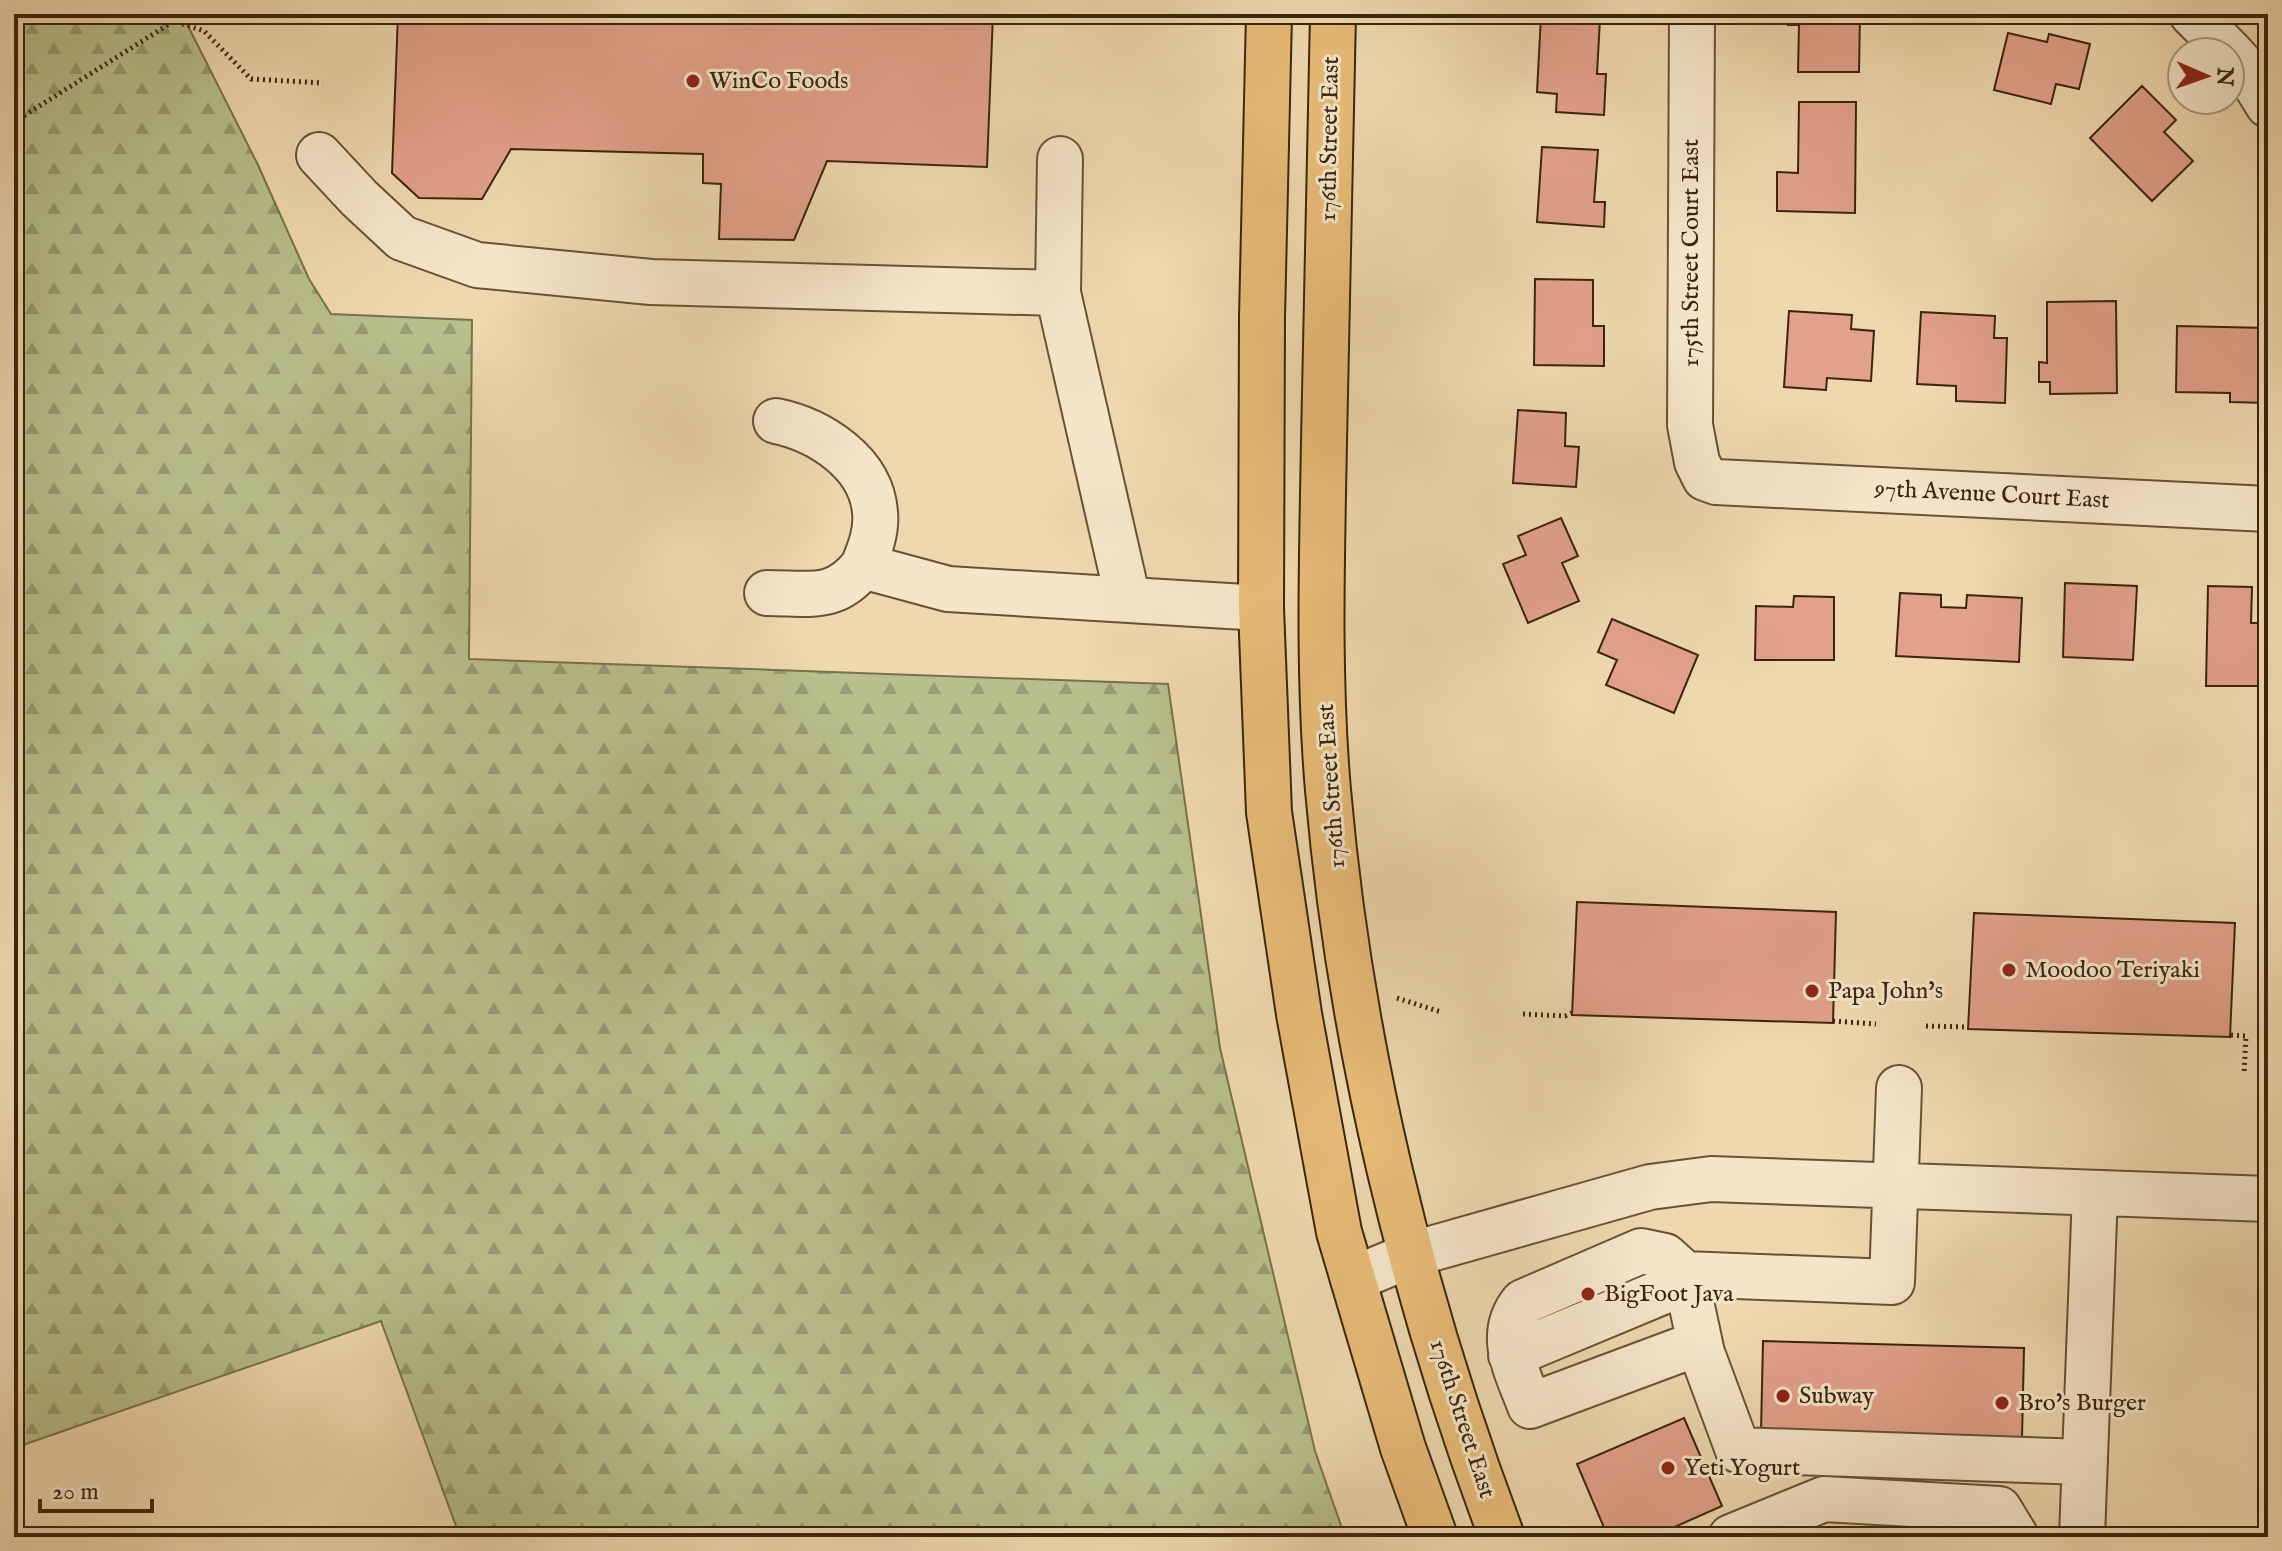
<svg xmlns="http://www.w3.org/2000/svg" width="2282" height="1551" viewBox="0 0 2282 1551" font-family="'IM FELL English',serif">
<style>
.forest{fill:url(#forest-firs);stroke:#78724c;stroke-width:2}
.building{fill:#e2a18a;stroke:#3a250d;stroke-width:2}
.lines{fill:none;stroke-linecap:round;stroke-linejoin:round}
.minor-casing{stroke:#675235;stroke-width:48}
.major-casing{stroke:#3a250d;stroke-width:48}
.path{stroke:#3a250d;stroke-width:5;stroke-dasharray:2 4;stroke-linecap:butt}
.minor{stroke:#f5e6ca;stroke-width:44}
.major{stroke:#e8bc77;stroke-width:44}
.poi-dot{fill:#8f2418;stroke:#f5e6ca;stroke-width:3}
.labels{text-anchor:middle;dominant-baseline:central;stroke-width:6;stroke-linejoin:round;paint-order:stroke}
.poi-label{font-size:24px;fill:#3a250d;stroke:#f5e6ca;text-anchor:start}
.street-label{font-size:24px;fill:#3a250d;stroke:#f5e6ca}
</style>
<defs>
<pattern id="forest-firs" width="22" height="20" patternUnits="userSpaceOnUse" patternTransform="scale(2)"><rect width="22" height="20" fill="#b7bf8c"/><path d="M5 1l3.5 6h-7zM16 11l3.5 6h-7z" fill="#969b71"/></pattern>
</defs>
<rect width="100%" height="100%" fill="#efd8ae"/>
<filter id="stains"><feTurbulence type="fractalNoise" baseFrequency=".0025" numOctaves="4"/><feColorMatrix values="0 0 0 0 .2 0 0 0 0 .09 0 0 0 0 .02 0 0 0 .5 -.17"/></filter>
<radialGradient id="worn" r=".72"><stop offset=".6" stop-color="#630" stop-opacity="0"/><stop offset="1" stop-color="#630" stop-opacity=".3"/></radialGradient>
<path class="forest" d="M 14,14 L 182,14 L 258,165 L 309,279 L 331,314 L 472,320 L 469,659 L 1168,684 L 1220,1048 L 1315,1451 L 1345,1537 L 460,1537 L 381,1321 L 14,1448 Z"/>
<path class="building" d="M 398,14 L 993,14 L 987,167 L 827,161 L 794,240 L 719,239 L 721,184 L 703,183 L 703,154 L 511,149 L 482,199 L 419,198 L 392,173 Z
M 1788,14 L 1860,14 L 1859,72 L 1798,72 L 1799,25 L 1788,25 Z
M 1541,16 L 1600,19 L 1597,74 L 1606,74 L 1604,115 L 1556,112 L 1557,94 L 1537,92 Z
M 2008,33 L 2047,42 L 2049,34 L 2090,44 L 2079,89 L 2056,84 L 2051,104 L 1994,90 Z
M 2142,86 L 2176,120 L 2164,132 L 2193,161 L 2152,201 L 2090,138 Z
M 1799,102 L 1856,102 L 1855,213 L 1777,211 L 1777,172 L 1798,173 Z
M 1542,147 L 1598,150 L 1594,202 L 1605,202 L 1604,227 L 1537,222 Z
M 1535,279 L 1593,280 L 1593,326 L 1604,326 L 1604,366 L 1534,365 Z
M 2116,301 L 2117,393 L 2050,394 L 2050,382 L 2039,382 L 2039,362 L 2047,363 L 2047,302 Z
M 1789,311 L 1852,315 L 1851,329 L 1874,331 L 1871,381 L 1827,378 L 1826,390 L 1784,387 Z
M 1921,312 L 1995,316 L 1994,338 L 2007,338 L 2005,403 L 1956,401 L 1956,386 L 1917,384 Z
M 2177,326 L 2268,328 L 2268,403 L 2230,402 L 2230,393 L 2176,392 Z
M 1518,410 L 1566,413 L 1565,446 L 1579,447 L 1576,487 L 1513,483 Z
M 1561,518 L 1578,556 L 1562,563 L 1579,601 L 1528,623 L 1503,564 L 1526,555 L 1518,536 Z
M 2065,583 L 2137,586 L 2133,660 L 2063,657 Z
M 2208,586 L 2252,587 L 2251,623 L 2268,623 L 2268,686 L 2206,686 Z
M 1900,593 L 1941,595 L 1941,607 L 1966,608 L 1967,595 L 2022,598 L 2019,662 L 1896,656 Z
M 1794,596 L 1834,597 L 1834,660 L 1755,660 L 1756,606 L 1793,607 Z
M 1612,619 L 1698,655 L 1674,713 L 1606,685 L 1617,660 L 1598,652 Z
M 1577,902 L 1836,912 L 1833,1023 L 1572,1015 Z
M 1974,913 L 2235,923 L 2230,1037 L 1968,1029 Z
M 1763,1341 L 2024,1348 L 2022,1438 L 1761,1431 Z
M 1684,1418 L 1722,1506 L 1652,1537 L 1608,1537 L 1577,1464 Z"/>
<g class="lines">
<g class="minor-casing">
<path id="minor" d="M 1692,14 L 1690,425 L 1697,462 L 1705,478 L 1716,482 L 2268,509
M 2192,14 L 2230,52
M 2230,52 L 2247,71 L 2268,105
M 319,155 L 359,198 L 402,238 L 477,265 L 651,282 L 1058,293
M 1060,159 L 1058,293 L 1128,600
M 776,421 C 819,430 871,462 875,512 C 877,531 870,549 863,566 L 948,589 L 1261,608
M 767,593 C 809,593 835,602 863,566
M 1899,1088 L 1892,1282 L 1685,1274 L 1702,1353 L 1738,1450 L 2085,1462
M 1353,1279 L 1413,1254 L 1650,1187 L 1711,1179 L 2268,1199
M 1511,1355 L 1674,1287 L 1685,1274 L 1665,1256 L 1641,1251 L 1523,1302 C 1496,1335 1517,1371 1530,1406 L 1699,1343
M 1731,1537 L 1824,1499 L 1999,1509 L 2016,1537
M 2082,1537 L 2095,1193"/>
</g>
<g class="major-casing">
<path id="major" d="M 1269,14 L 1262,317 L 1261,608 L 1269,812 L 1299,1014 L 1339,1232 L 1403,1448 L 1435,1537
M 1333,14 C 1330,156 1327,299 1324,441 C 1322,557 1318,675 1328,790 C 1350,1044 1412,1299 1502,1537"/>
</g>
<path class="path" d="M 14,122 L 174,21 L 204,31 L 251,79 L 323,83
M 1397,998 L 1441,1012
M 1523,1014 L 1565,1016 L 1572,1013
M 1833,1021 L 1876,1024
M 1926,1026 L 1968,1027
M 2231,1035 L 2246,1036 L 2244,1073"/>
<use href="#minor" class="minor"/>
<use href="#major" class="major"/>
</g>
<g class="poi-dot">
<circle cx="693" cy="81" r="8"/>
<circle cx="2009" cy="970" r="8"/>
<circle cx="1812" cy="991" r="8"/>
<circle cx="1588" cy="1294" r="8"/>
<circle cx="1783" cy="1396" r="8"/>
<circle cx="2002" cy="1403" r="8"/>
<circle cx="1668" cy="1468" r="8"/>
</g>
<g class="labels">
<g class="poi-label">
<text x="709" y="81">WinCo Foods</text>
<text x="2025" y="970">Moodoo Teriyaki</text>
<text x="1828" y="991">Papa John's</text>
<text x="1604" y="1294">BigFoot Java</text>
<text x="1799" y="1396">Subway</text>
<text x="2018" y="1403">Bro's Burger</text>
<text x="1684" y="1468">Yeti Yogurt</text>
</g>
<g class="street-label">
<text transform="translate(1330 139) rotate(-89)">176th Street East</text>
<text transform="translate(1691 253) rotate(-90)">175th Street Court East</text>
<text transform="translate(1992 495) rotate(3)">97th Avenue Court East</text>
<text transform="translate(1332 786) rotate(-94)">176th Street East</text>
<text transform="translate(1462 1419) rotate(72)">176th Street East</text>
</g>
</g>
<rect width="2282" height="1551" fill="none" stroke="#efd8ae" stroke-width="48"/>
<rect x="16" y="16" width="2250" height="1519" fill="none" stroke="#3a250d" stroke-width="4"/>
<rect x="24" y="24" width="2234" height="1503" fill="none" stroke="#3a250d" stroke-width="2"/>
<g transform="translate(2206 76) rotate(92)"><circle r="38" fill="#f5e6ca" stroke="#aa997e" stroke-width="2"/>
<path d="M0-6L14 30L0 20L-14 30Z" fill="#8f2418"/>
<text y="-12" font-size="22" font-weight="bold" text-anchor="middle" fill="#3a250d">N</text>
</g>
<path d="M40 1499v12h112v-12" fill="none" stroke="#3a250d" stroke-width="4"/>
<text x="52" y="1499" font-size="24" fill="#3a250d" stroke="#f5e6ca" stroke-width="6" paint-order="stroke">20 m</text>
<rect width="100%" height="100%" filter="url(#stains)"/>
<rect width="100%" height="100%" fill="url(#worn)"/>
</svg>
